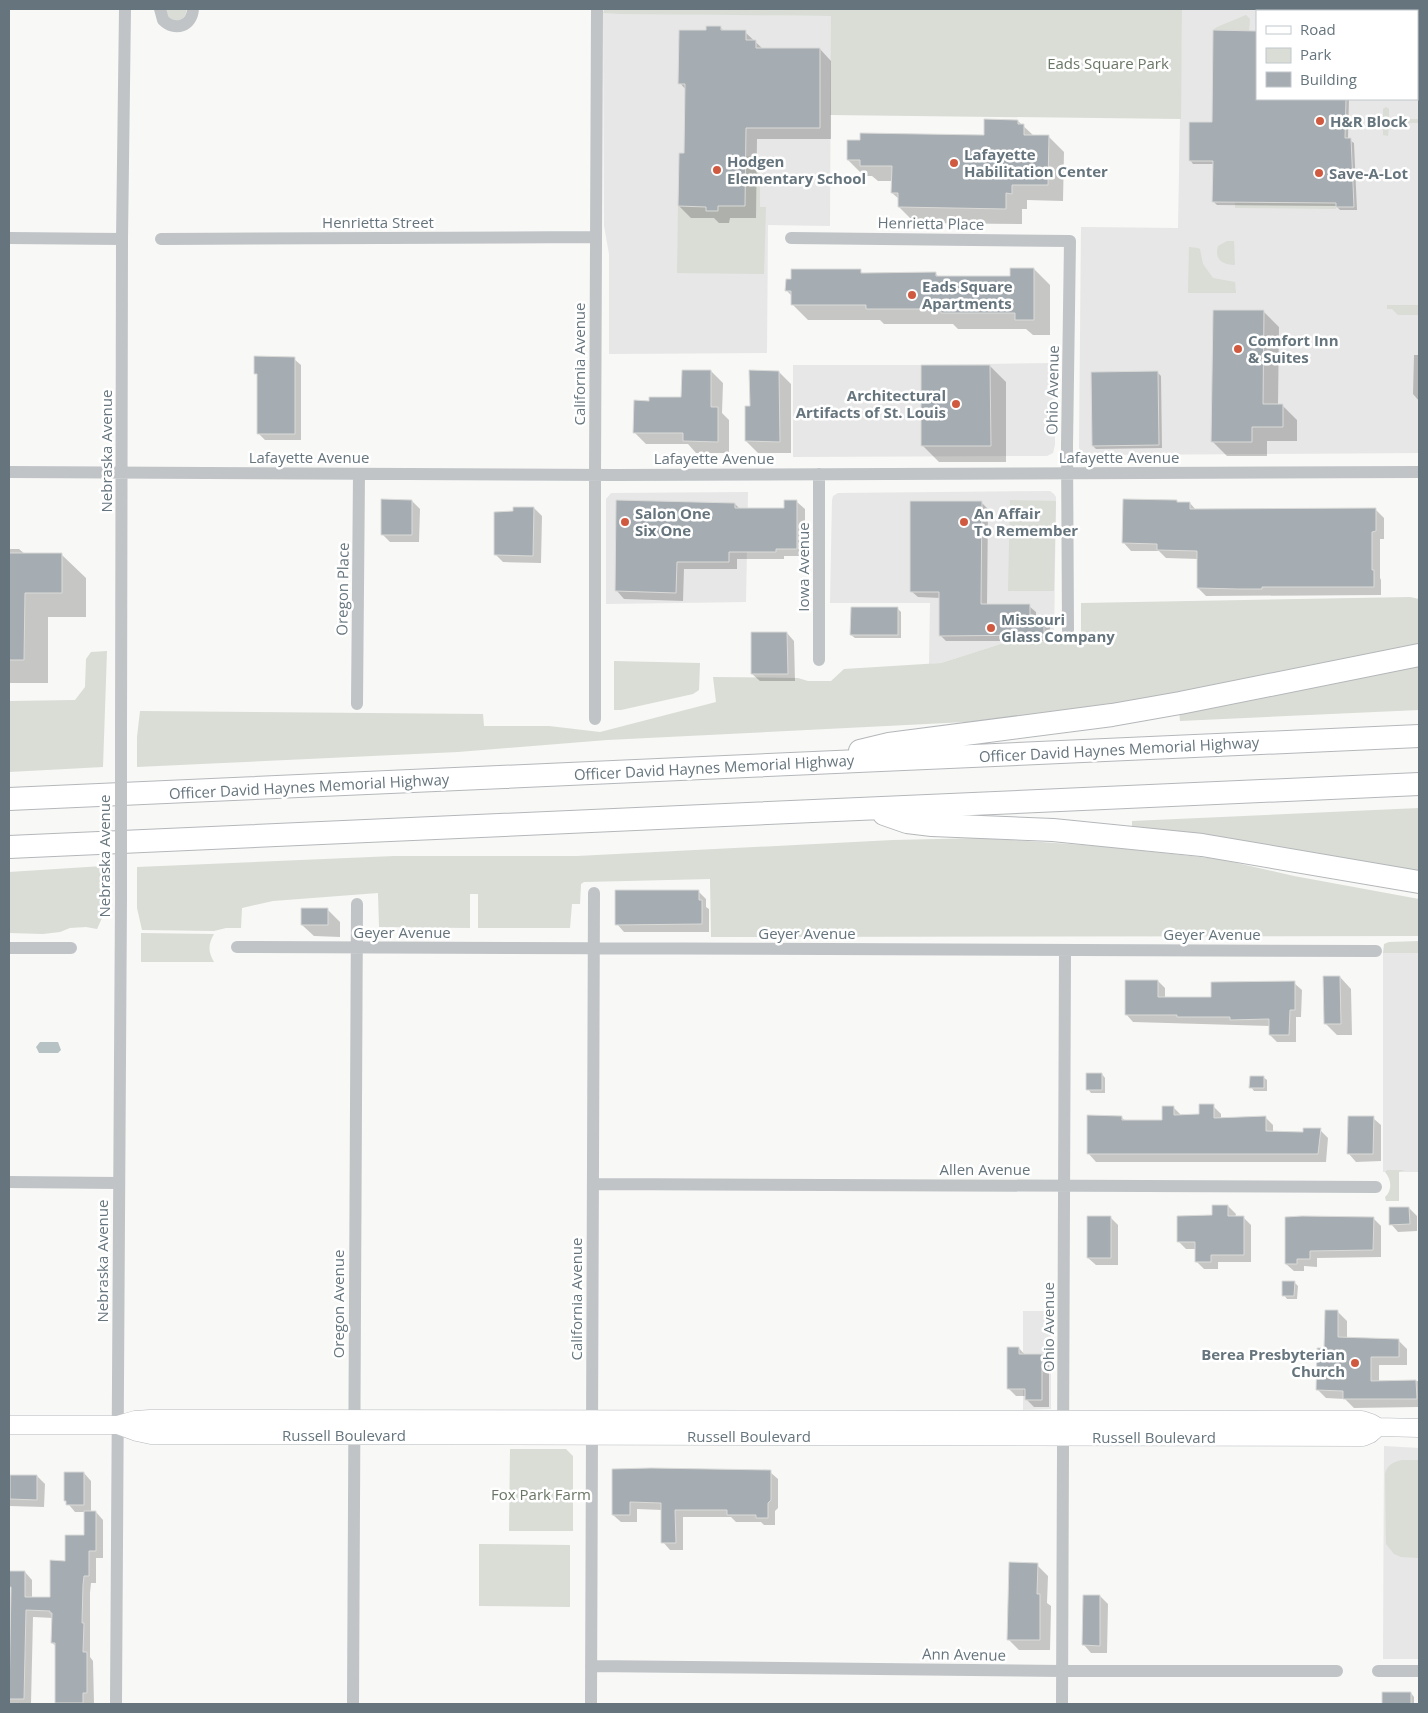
<svg xmlns="http://www.w3.org/2000/svg" width="1428" height="1713" viewBox="0 0 1428 1713" font-family="'Open Sans',sans-serif">
<style>
.built{fill:#e6e7e6;fill-rule:evenodd}
.green{fill:#d9ddd6}
.water{fill:#b7c2c5}
.shadow{fill:#0003}
.building{fill:#a6adb2;stroke:#dadad8}
.lines{fill:none;stroke-linecap:round;stroke-linejoin:round}
.secondary-casing{stroke:#b3b8bb;stroke-width:19}
.highway-casing{stroke:#b4b7ba;stroke-width:24}
.street{stroke:#c0c4c7;stroke-width:12}
.secondary{stroke:#fff;stroke-width:18}
.highway{stroke:#fff;stroke-width:22}
.street-bridge{stroke:#c0c4c7;stroke-width:12}
.poi-dot{fill:#cf5a40;stroke:#fff;stroke-width:2}
.labels{text-anchor:middle;dominant-baseline:central;stroke-width:5;stroke-linejoin:round;paint-order:stroke}
.park-label{font-size:15px;fill:#697665;stroke:#fff}
.poi-label{font-size:15px;font-weight:bold;fill:#66757d;stroke:#fff;text-anchor:start}
.street-label{font-size:15px;fill:#66757d;stroke:#fff}
</style>
<rect width="100%" height="100%" fill="#f8f8f6"/>
<path class="built" d="M 1182,9 L 1419,9 L 1419,453 L 1088,455 L 1083,454 L 1079,448 L 1081,227 L 1178,228 ZM 1257,11 L 1417,11 L 1417,99 L 1257,99 Z
M 603,13 L 831,16 L 830,226 L 768,225 L 767,353 L 609,354 L 609,254 L 604,226 Z
M 1055,363 L 1055,445 L 1053,453 L 1047,456 L 793,457 L 793,365 L 921,365 Z
M 1050,491 L 1054,494 L 1056,497 L 1054,639 L 1013,640 L 941,663 L 929,664 L 930,603 L 830,603 L 832,500 L 833,496 L 838,493 Z
M 748,492 L 746,602 L 606,604 L 606,499 L 611,493 Z
M 1383,953 L 1419,953 L 1419,1172 L 1383,1172 Z
M 1023,1311 L 1051,1311 L 1051,1409 L 1023,1410 Z
M 1384,1446 L 1419,1448 L 1419,1659 L 1383,1659 Z"/>
<path class="green" d="M 165,9 L 186,9 C 187,17 182,19 176,22 L 167,17 Z
M 604,9 L 1182,9 L 1181,119 L 830,115 L 831,16 L 619,14 L 603,13 Z
M 1246,15 L 1250,19 L 1249,31 L 1213,30 L 1217,27 Z
M 1386,107 L 1389,109 L 1389,119 L 1419,119 L 1419,123 L 1389,123 L 1388,136 L 1383,135 L 1383,109 Z
M 746,156 L 760,156 L 760,207 L 766,207 L 764,274 L 677,273 L 678,206 L 706,207 L 706,211 L 718,211 L 718,206 L 745,206 Z
M 1235,202 L 1336,203 L 1336,209 L 1235,208 Z
M 1227,241 L 1234,241 L 1235,265 C 1222,265 1214,259 1218,246 Z
M 1189,247 L 1198,248 L 1200,249 L 1203,264 L 1213,278 L 1235,282 L 1236,293 L 1188,293 Z
M 1387,305 L 1419,305 L 1419,315 L 1398,315 L 1392,309 L 1387,309 Z
M 1010,500 L 1056,501 L 1054,591 L 1008,591 Z
M 1410,597 L 1419,599 L 1419,647 L 1175,698 L 1006,720 L 607,740 L 458,752 L 137,767 L 137,737 L 140,711 L 483,714 L 484,726 L 549,726 L 600,732 L 716,702 L 713,677 L 798,678 L 808,681 L 831,681 L 844,669 L 941,663 L 1013,640 L 1081,638 L 1081,603 Z
M 107,651 L 103,767 L 9,772 L 9,701 L 75,700 L 85,687 L 86,659 L 91,652 Z
M 614,661 L 700,663 L 699,690 L 693,694 L 621,710 L 614,710 Z
M 1419,662 L 1419,710 L 1180,721 L 1179,711 Z
M 1419,808 L 1419,873 L 1132,829 L 1132,821 Z
M 982,838 L 1099,846 L 1219,859 L 1294,876 L 1419,899 L 1419,936 L 711,937 L 710,879 L 584,882 L 581,884 L 580,904 L 572,904 L 570,928 L 478,928 L 478,894 L 470,894 L 470,928 L 379,927 L 378,893 L 273,901 L 242,908 L 241,928 L 226,928 L 214,931 L 142,930 L 137,908 L 137,867 L 394,856 L 577,856 L 893,840 Z
M 103,866 L 102,918 L 97,929 L 86,927 L 70,928 L 60,932 L 43,934 L 9,933 L 9,872 Z
M 141,933 L 214,934 C 208,944 208,952 214,962 L 141,962 Z
M 1419,941 L 1419,953 L 1383,953 L 1384,944 L 1389,942 Z
M 1387,1170 L 1405,1170 L 1399,1172 L 1399,1201 L 1386,1201 L 1385,1197 C 1393,1190 1391,1179 1385,1172 Z
M 510,1449 L 566,1449 L 573,1456 L 573,1531 L 509,1531 Z
M 1402,1460 L 1419,1460 L 1419,1553 L 1418,1553 L 1418,1558 L 1401,1557 L 1394,1554 L 1386,1544 L 1385,1474 C 1387,1465 1393,1462 1402,1460 Z
M 479,1544 L 570,1545 L 570,1607 L 479,1606 Z"/>
<path class="water" d="M 40,1042 L 58,1042 L 61,1050 L 58,1053 L 39,1053 L 36,1047 Z"/>
<path class="shadow" d="M 720,27 L 724,31 L 745,32 L 763,49 L 820,49 L 831,61 L 831,139 L 757,139 L 756,218 L 730,218 L 729,223 L 719,223 L 714,218 L 691,218 L 679,206 L 685,154 L 686,90 L 680,83 L 707,32 Z
M 1257,99 L 1349,99 L 1348,139 L 1354,143 L 1357,210 L 1340,210 L 1336,206 L 1217,205 L 1214,202 L 1214,164 L 1193,164 L 1190,160 L 1214,123 Z
M 1018,121 L 1034,136 L 1048,136 L 1064,152 L 1063,201 L 1027,200 L 1027,209 L 1022,209 L 1022,224 L 915,223 L 899,207 L 899,199 L 892,193 L 892,181 L 878,181 L 872,176 L 864,176 L 848,160 L 985,137 Z
M 1034,269 L 1050,285 L 1050,335 L 1033,335 L 1026,329 L 958,329 L 953,324 L 884,324 L 880,320 L 808,320 L 792,304 L 792,296 L 787,291 L 860,271 L 864,274 L 936,274 L 939,277 L 1011,277 Z
M 1264,312 L 1279,327 L 1278,405 L 1282,405 L 1297,420 L 1297,441 L 1267,441 L 1267,456 L 1227,456 L 1212,441 Z
M 1414,355 L 1419,355 L 1419,401 L 1413,394 Z
M 294,359 L 301,365 L 301,440 L 265,440 L 258,433 L 258,376 L 256,373 Z
M 990,366 L 1006,382 L 1006,462 L 939,462 L 923,446 Z
M 711,371 L 723,383 L 722,413 L 729,420 L 729,453 L 696,453 L 688,444 L 646,444 L 634,432 L 650,402 L 683,399 Z
M 779,372 L 791,384 L 791,453 L 758,453 L 746,441 L 751,407 Z
M 1157,372 L 1161,376 L 1162,448 L 1096,449 L 1093,446 Z
M 412,501 L 420,509 L 419,542 L 390,542 L 382,534 Z
M 1177,501 L 1179,503 L 1190,503 L 1196,510 L 1376,510 L 1384,518 L 1384,539 L 1380,539 L 1380,578 L 1381,580 L 1381,595 L 1206,596 L 1198,588 L 1198,559 L 1166,558 L 1159,551 L 1131,551 L 1123,542 Z
M 797,502 L 805,509 L 805,556 L 784,556 L 784,559 L 737,559 L 737,569 L 684,569 L 683,601 L 624,599 L 617,591 L 735,504 L 741,510 L 785,509 Z
M 981,502 L 988,509 L 987,606 L 1029,606 L 1036,612 L 1036,621 L 1044,621 L 1050,627 L 1050,641 L 946,641 L 940,635 L 940,598 L 918,597 L 911,591 Z
M 534,508 L 542,516 L 541,563 L 503,562 L 495,554 L 515,512 Z
M 9,549 L 19,549 L 25,554 L 62,555 L 86,578 L 86,617 L 48,617 L 48,683 L 9,683 Z
M 897,608 L 901,612 L 901,638 L 855,638 L 851,635 Z
M 787,633 L 794,641 L 795,681 L 760,681 L 752,674 Z
M 699,892 L 706,899 L 706,907 L 709,909 L 709,932 L 624,932 L 617,924 Z
M 328,910 L 340,922 L 340,937 L 314,936 L 302,925 Z
M 1340,977 L 1351,989 L 1352,1035 L 1337,1035 L 1325,1023 Z
M 1158,981 L 1165,988 L 1165,999 L 1212,998 L 1294,983 L 1302,990 L 1301,1017 L 1296,1017 L 1296,1042 L 1277,1042 L 1270,1035 L 1270,1026 L 1133,1022 L 1126,1014 Z
M 1102,1074 L 1105,1078 L 1105,1093 L 1091,1093 L 1088,1089 Z
M 1263,1077 L 1267,1080 L 1267,1091 L 1254,1091 L 1251,1087 Z
M 1213,1106 L 1221,1114 L 1221,1119 L 1265,1117 L 1273,1125 L 1273,1133 L 1304,1133 L 1320,1130 L 1328,1138 L 1326,1162 L 1096,1162 L 1088,1153 L 1121,1117 L 1126,1121 L 1163,1121 L 1174,1108 L 1182,1116 L 1200,1115 Z
M 1373,1118 L 1381,1125 L 1381,1161 L 1356,1162 L 1349,1154 Z
M 1228,1206 L 1236,1214 L 1235,1218 L 1244,1218 L 1251,1225 L 1251,1262 L 1218,1262 L 1218,1269 L 1204,1269 L 1196,1261 L 1196,1249 L 1186,1249 L 1178,1241 Z
M 1409,1208 L 1417,1216 L 1417,1231 L 1398,1232 L 1391,1224 Z
M 1110,1217 L 1118,1225 L 1118,1265 L 1096,1265 L 1088,1258 Z
M 1286,1218 L 1373,1218 L 1381,1226 L 1381,1257 L 1317,1258 L 1317,1267 L 1304,1266 L 1304,1271 L 1294,1271 L 1286,1264 Z
M 1294,1282 L 1298,1286 L 1297,1299 L 1287,1299 L 1284,1295 Z
M 1338,1312 L 1347,1321 L 1347,1339 L 1398,1340 L 1407,1349 L 1407,1365 L 1379,1365 L 1379,1382 L 1419,1381 L 1419,1407 L 1354,1408 L 1345,1399 L 1326,1398 L 1317,1389 L 1326,1349 Z
M 1019,1348 L 1025,1355 L 1042,1355 L 1049,1363 L 1049,1407 L 1034,1407 L 1026,1399 L 1026,1396 L 1016,1396 L 1008,1388 Z
M 613,1470 L 770,1472 L 778,1479 L 778,1508 L 775,1511 L 775,1525 L 764,1525 L 761,1522 L 736,1522 L 731,1517 L 683,1517 L 683,1550 L 670,1550 L 663,1542 L 662,1510 L 637,1509 L 637,1522 L 621,1522 L 613,1515 Z
M 84,1473 L 91,1481 L 91,1512 L 96,1512 L 103,1520 L 103,1558 L 96,1558 L 96,1583 L 91,1583 L 90,1593 L 90,1657 L 93,1661 L 94,1704 L 56,1704 L 57,1647 L 52,1643 L 53,1618 L 33,1617 L 31,1704 L 9,1704 L 10,1677 L 9,1677 L 9,1613 L 11,1613 L 12,1589 L 9,1586 L 25,1572 L 32,1580 L 32,1598 L 51,1599 L 66,1562 L 86,1536 L 85,1512 L 75,1512 L 65,1500 Z
M 37,1476 L 45,1484 L 44,1507 L 9,1506 L 9,1479 Z
M 1037,1565 L 1048,1576 L 1047,1603 L 1051,1606 L 1050,1650 L 1019,1650 L 1008,1639 Z
M 1100,1596 L 1108,1604 L 1107,1653 L 1091,1653 L 1084,1645 Z
M 1383,1693 L 1411,1693 L 1414,1697 L 1414,1704 L 1384,1704 Z"/>
<path class="building" d="M 706,26 L 721,26 L 721,30 L 746,30 L 746,40 L 756,40 L 756,48 L 820,48 L 820,128 L 746,128 L 745,206 L 718,206 L 718,211 L 706,211 L 706,207 L 678,206 L 679,153 L 684,153 L 685,84 L 678,84 L 679,30 L 706,30 Z
M 1213,30 L 1257,31 L 1257,99 L 1346,99 L 1345,138 L 1351,138 L 1354,207 L 1336,207 L 1336,203 L 1212,202 L 1213,161 L 1189,161 L 1189,122 L 1212,122 Z
M 984,119 L 1018,120 L 1018,124 L 1024,124 L 1024,135 L 1049,135 L 1048,185 L 1012,185 L 1012,194 L 1006,193 L 1006,209 L 898,207 L 898,193 L 891,193 L 892,166 L 860,166 L 860,160 L 847,160 L 847,140 L 860,140 L 860,133 L 984,135 Z
M 1010,268 L 1034,268 L 1034,320 L 1015,320 L 1015,313 L 941,313 L 941,309 L 866,309 L 866,305 L 791,305 L 791,291 L 785,291 L 786,279 L 791,279 L 791,269 L 861,269 L 861,273 L 936,272 L 936,276 L 1010,276 Z
M 1213,310 L 1264,310 L 1263,404 L 1283,404 L 1283,427 L 1252,427 L 1252,442 L 1211,442 Z
M 254,356 L 295,357 L 295,434 L 257,434 L 257,374 L 254,374 Z
M 921,365 L 990,365 L 991,446 L 921,446 Z
M 682,370 L 711,370 L 711,407 L 718,407 L 718,442 L 683,441 L 683,433 L 633,433 L 634,400 L 649,401 L 649,397 L 681,397 Z
M 749,370 L 779,371 L 780,442 L 745,441 L 745,406 L 750,406 Z
M 1158,371 L 1159,445 L 1092,446 L 1091,372 Z
M 381,499 L 412,500 L 412,535 L 381,535 Z
M 1123,499 L 1177,500 L 1177,502 L 1190,502 L 1190,509 L 1376,508 L 1376,531 L 1372,532 L 1372,570 L 1374,570 L 1374,587 L 1262,587 L 1262,589 L 1238,589 L 1197,588 L 1197,551 L 1157,550 L 1157,544 L 1122,543 Z
M 616,500 L 735,503 L 735,508 L 784,508 L 784,500 L 797,500 L 797,549 L 776,549 L 776,552 L 729,552 L 729,562 L 677,562 L 676,593 L 615,591 Z
M 910,501 L 982,501 L 981,604 L 1030,604 L 1030,620 L 1044,620 L 1044,635 L 939,636 L 939,592 L 910,592 Z
M 513,507 L 534,507 L 533,556 L 494,555 L 494,512 L 513,511 Z
M 9,553 L 62,553 L 62,593 L 25,593 L 24,660 L 9,660 Z
M 851,607 L 898,607 L 898,635 L 850,635 Z
M 751,632 L 787,632 L 788,674 L 751,674 Z
M 615,890 L 699,890 L 699,900 L 702,900 L 702,924 L 615,925 Z
M 301,908 L 328,908 L 328,925 L 301,925 Z
M 1323,976 L 1340,976 L 1341,1024 L 1324,1024 Z
M 1125,980 L 1158,980 L 1158,997 L 1211,997 L 1211,982 L 1295,981 L 1295,1010 L 1290,1010 L 1289,1035 L 1269,1035 L 1269,1019 L 1230,1020 L 1230,1017 L 1177,1017 L 1177,1015 L 1125,1015 Z
M 1086,1073 L 1102,1073 L 1102,1090 L 1086,1090 Z
M 1250,1076 L 1264,1076 L 1264,1088 L 1249,1088 Z
M 1199,1104 L 1214,1104 L 1214,1118 L 1266,1116 L 1266,1131 L 1303,1132 L 1303,1128 L 1321,1128 L 1318,1154 L 1087,1154 L 1087,1115 L 1122,1116 L 1122,1120 L 1162,1120 L 1162,1106 L 1174,1106 L 1174,1115 L 1199,1114 Z
M 1348,1116 L 1374,1116 L 1373,1154 L 1347,1154 Z
M 1212,1205 L 1228,1205 L 1228,1216 L 1244,1216 L 1244,1255 L 1211,1255 L 1211,1262 L 1195,1262 L 1195,1242 L 1177,1242 L 1177,1216 L 1212,1215 Z
M 1389,1207 L 1409,1207 L 1410,1224 L 1389,1225 Z
M 1087,1216 L 1111,1216 L 1111,1258 L 1087,1258 Z
M 1302,1216 L 1374,1217 L 1373,1250 L 1310,1251 L 1310,1259 L 1297,1259 L 1297,1264 L 1285,1264 L 1285,1217 Z
M 1282,1281 L 1295,1281 L 1294,1296 L 1282,1296 Z
M 1325,1310 L 1338,1310 L 1338,1337 L 1399,1339 L 1399,1357 L 1371,1357 L 1371,1381 L 1416,1380 L 1417,1399 L 1343,1399 L 1343,1391 L 1316,1390 L 1317,1348 L 1324,1348 Z
M 1007,1347 L 1019,1347 L 1019,1354 L 1042,1354 L 1042,1400 L 1025,1400 L 1025,1389 L 1007,1389 Z
M 651,1468 L 771,1470 L 771,1500 L 768,1503 L 768,1518 L 756,1518 L 756,1515 L 727,1515 L 727,1510 L 675,1510 L 676,1543 L 661,1543 L 661,1503 L 630,1502 L 630,1515 L 612,1515 L 612,1469 Z
M 64,1472 L 84,1472 L 84,1505 L 66,1505 L 66,1501 L 64,1501 Z
M 10,1475 L 37,1475 L 37,1500 L 10,1499 Z
M 84,1511 L 96,1511 L 96,1551 L 89,1551 L 89,1576 L 84,1576 L 83,1585 L 82,1623 L 84,1623 L 83,1652 L 87,1652 L 87,1693 L 83,1693 L 83,1703 L 55,1703 L 55,1643 L 51,1643 L 52,1613 L 50,1613 L 50,1611 L 26,1610 L 24,1699 L 9,1699 L 11,1587 L 9,1587 L 9,1571 L 25,1571 L 25,1597 L 50,1597 L 50,1560 L 65,1561 L 65,1535 L 84,1535 Z
M 1009,1562 L 1038,1563 L 1037,1594 L 1040,1594 L 1040,1640 L 1007,1640 Z
M 1083,1595 L 1100,1595 L 1100,1646 L 1082,1645 Z
M 1382,1692 L 1411,1692 L 1411,1704 L 1382,1704 Z"/>
<g class="lines">
<g class="secondary-casing">
<path id="secondary" d="M 9,1425 L 118,1425 L 135,1420 L 150,1419 L 1362,1420 L 1371,1423 L 1378,1427 L 1419,1428
M 118,1425 L 137,1432 L 151,1435 L 1363,1437 L 1370,1434 L 1378,1427"/>
</g>
<g class="highway-casing">
<path id="highway" d="M 860,751 L 889,744 L 1112,715 L 1180,703 L 1419,655
M 9,799 L 1419,736
M 884,814 L 907,822 L 932,825 L 1053,830 L 1202,845 L 1419,882
M 9,847 L 1419,784"/>
</g>
<path class="street" d="M 160,9 L 163,20 C 175,32 192,26 193,9
M 9,238 L 122,239
M 791,238 L 1070,241 L 1067,446 L 1068,630
M 161,239 L 596,237
M 9,472 L 614,475 L 1419,472
M 819,660 L 819,474
M 357,704 L 359,474
M 595,719 L 595,475 L 597,9
M 121,737 L 122,239 L 125,9
M 237,947 L 1376,951
M 9,948 L 71,948
M 9,1182 L 119,1183
M 593,1184 L 1376,1187
M 591,1666 L 1062,1671 L 1337,1671
M 1378,1671 L 1419,1671
M 116,1704 L 121,898
M 353,1704 L 357,904
M 591,1704 L 594,893
M 1062,1704 L 1065,950"/>
<use href="#secondary" class="secondary"/>
<use href="#highway" class="highway"/>
<path class="street-bridge" d="M 121,898 L 121,737"/>
</g>
<g class="poi-dot">
<circle cx="1320" cy="121" r="5"/>
<circle cx="954" cy="163" r="5"/>
<circle cx="717" cy="170" r="5"/>
<circle cx="1319" cy="173" r="5"/>
<circle cx="912" cy="295" r="5"/>
<circle cx="1238" cy="349" r="5"/>
<circle cx="956" cy="404" r="5"/>
<circle cx="625" cy="522" r="5"/>
<circle cx="964" cy="522" r="5"/>
<circle cx="991" cy="628" r="5"/>
<circle cx="1355" cy="1363" r="5"/>
</g>
<g class="labels">
<g class="park-label">
<text x="1108" y="63">Eads Square Park</text>
<text x="541" y="1494">Fox Park Farm</text>
</g>
<g class="poi-label">
<text x="1330" y="121">H&amp;R Block</text>
<text x="964" y="154">Lafayette<tspan x="964" dy="17">Habilitation Center</tspan></text>
<text x="727" y="161">Hodgen<tspan x="727" dy="17">Elementary School</tspan></text>
<text x="1329" y="173">Save-A-Lot</text>
<text x="922" y="286">Eads Square<tspan x="922" dy="17">Apartments</tspan></text>
<text x="1248" y="340">Comfort Inn<tspan x="1248" dy="17">&amp; Suites</tspan></text>
<text x="946" y="395" text-anchor="end">Architectural<tspan x="946" dy="17">Artifacts of St. Louis</tspan></text>
<text x="635" y="513">Salon One<tspan x="635" dy="17">Six One</tspan></text>
<text x="974" y="513">An Affair<tspan x="974" dy="17">To Remember</tspan></text>
<text x="1001" y="619">Missouri<tspan x="1001" dy="17">Glass Company</tspan></text>
<text x="1345" y="1354" text-anchor="end">Berea Presbyterian<tspan x="1345" dy="17">Church</tspan></text>
</g>
<g class="street-label">
<text x="378" y="222">Henrietta Street</text>
<text transform="translate(931 223) rotate(1)">Henrietta Place</text>
<text transform="translate(579 364) rotate(-90)">California Avenue</text>
<text transform="translate(1052 390) rotate(-89)">Ohio Avenue</text>
<text transform="translate(106 451) rotate(-90)">Nebraska Avenue</text>
<text x="309" y="457">Lafayette Avenue</text>
<text x="1119" y="457">Lafayette Avenue</text>
<text x="714" y="458">Lafayette Avenue</text>
<text transform="translate(803 567) rotate(-90)">Iowa Avenue</text>
<text transform="translate(342 589) rotate(-89)">Oregon Place</text>
<text transform="translate(1119 749) rotate(-3)">Officer David Haynes Memorial Highway</text>
<text transform="translate(714 767) rotate(-3)">Officer David Haynes Memorial Highway</text>
<text transform="translate(309 786) rotate(-3)">Officer David Haynes Memorial Highway</text>
<text transform="translate(104 856) rotate(-90)">Nebraska Avenue</text>
<text x="402" y="932">Geyer Avenue</text>
<text x="807" y="933">Geyer Avenue</text>
<text x="1212" y="934">Geyer Avenue</text>
<text x="985" y="1169">Allen Avenue</text>
<text transform="translate(102 1261) rotate(-90)">Nebraska Avenue</text>
<text transform="translate(576 1299) rotate(-90)">California Avenue</text>
<text transform="translate(338 1304) rotate(-90)">Oregon Avenue</text>
<text transform="translate(1048 1327) rotate(-90)">Ohio Avenue</text>
<text x="344" y="1435">Russell Boulevard</text>
<text x="749" y="1436">Russell Boulevard</text>
<text x="1154" y="1437">Russell Boulevard</text>
<text transform="translate(964 1654) rotate(1)">Ann Avenue</text>
</g>
</g>
<rect width="1428" height="1713" fill="none" stroke="#66757d" stroke-width="20"/>
<rect x="1256" y="10" width="162" height="90" fill="#ffffff" stroke="#c2c8cb"/>
<rect x="1266" y="26" width="25" height="8" fill="#ffffff" stroke="#c2c8cb"/>
<text x="1300" y="35" font-size="15" fill="#66757d">Road</text>
<rect x="1266" y="48" width="25" height="15" fill="#d9ddd6" stroke="#c2c8cb"/>
<text x="1300" y="60" font-size="15" fill="#66757d">Park</text>
<rect x="1266" y="72" width="25" height="15" fill="#a6adb2" stroke="#c2c8cb"/>
<text x="1300" y="85" font-size="15" fill="#66757d">Building</text>
</svg>
